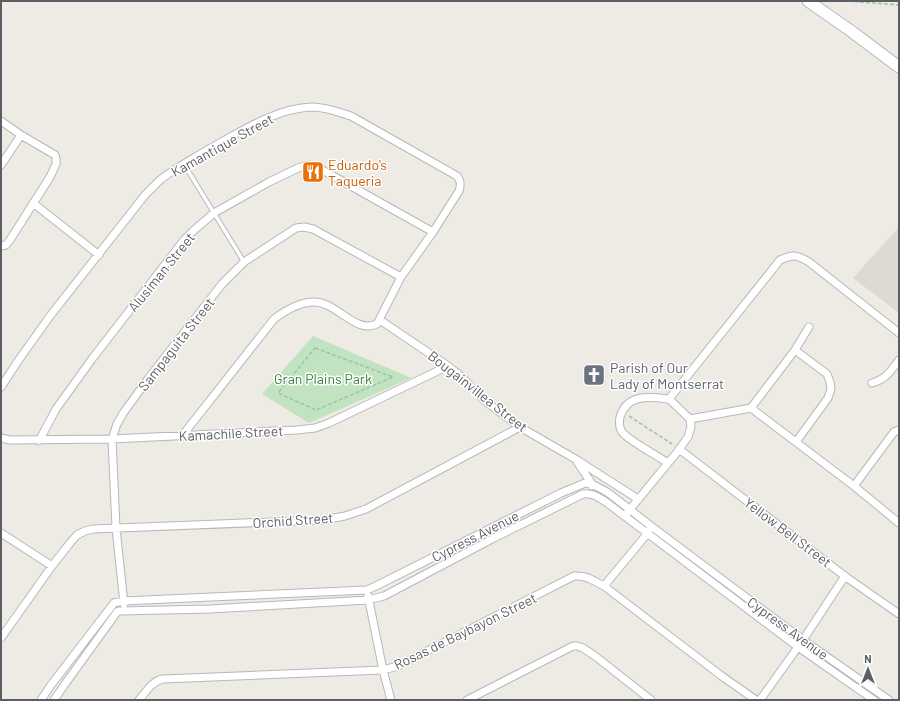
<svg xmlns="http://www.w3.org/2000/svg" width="900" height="701" viewBox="0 0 900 701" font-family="Barlow,sans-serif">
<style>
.education{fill:#dddad1}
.green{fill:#c1e3c2}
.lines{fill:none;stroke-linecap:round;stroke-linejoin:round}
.lane-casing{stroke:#b5b8bc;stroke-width:5.5}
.street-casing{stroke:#b5b8bc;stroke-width:9}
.secondary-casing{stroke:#b6b9be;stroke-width:13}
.path{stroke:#9bc3a8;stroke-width:1.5;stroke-dasharray:4 2;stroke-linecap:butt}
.lane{stroke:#fff;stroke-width:3.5}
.street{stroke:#fff;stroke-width:7}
.secondary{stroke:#fff;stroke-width:11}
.labels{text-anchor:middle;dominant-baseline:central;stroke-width:3;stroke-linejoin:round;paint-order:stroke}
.street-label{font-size:14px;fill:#5b5e63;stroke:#fff}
.food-label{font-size:14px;fill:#c56008;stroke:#fff;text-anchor:start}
.worship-label{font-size:14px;fill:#5b616d;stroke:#fff;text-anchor:start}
.park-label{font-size:14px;fill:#3a8241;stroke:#fff}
</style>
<rect width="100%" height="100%" fill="#edebe3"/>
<path class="education" d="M 899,227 L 899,313 L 853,278 Z"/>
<path class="green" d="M 313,336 L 411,378 L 309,423 L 262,394 Z"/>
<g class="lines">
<g class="lane-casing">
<path id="lane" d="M 184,164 L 244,262"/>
</g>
<g class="street-casing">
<path id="street" d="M 1,121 L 21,135 L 55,155 L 56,159 L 56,164 L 50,177 L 10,240 L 6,245 L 1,246
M 1,165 L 21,135
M 33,203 L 99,255
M 380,320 L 448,366 L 462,377 L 485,401 L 520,427 L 577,460 L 638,499
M 795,350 L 827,374 L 830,382 L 831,389 L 828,398 L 796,442
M 872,383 C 886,379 891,371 899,360
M 1,387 L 18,361 L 50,316 L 145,195 C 150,190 155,185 160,180 C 175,168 193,159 209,149 C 240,132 276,108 312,107 C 326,107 338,112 351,116 L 457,176 C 461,181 461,185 459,191 L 433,232 L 401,277 L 377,324 C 355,334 337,302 314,302 C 299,302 286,310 274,319 L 182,436
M 751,408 L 854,486 L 899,523
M 690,419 L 751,408 L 795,350 L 809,327
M 1,438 L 10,440 L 112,439 L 297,430 L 315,428 L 329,423 L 448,366
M 39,441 L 56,409 L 92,359 L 184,240 L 193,231 L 214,213 L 269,182 L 298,168 L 309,165 L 317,167 L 433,232
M 679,449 L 846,577 L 899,614
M 578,463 L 592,484 L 592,486
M 668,463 C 659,457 650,452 642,447 C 636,443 629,439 624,434 C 619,430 619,423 620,417 C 627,393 650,397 669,399 L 780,260 C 794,254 797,255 809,262 L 899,333
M 854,486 L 894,432 L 899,430
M 627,513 L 678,451 L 688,437 L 691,427 L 690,419 L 669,399
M 1,533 L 52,566
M 604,586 L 647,534 L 649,530
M 368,596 L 383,670 L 391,700
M 124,604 L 116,528 L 112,439 L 117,424 L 124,412 L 148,379 L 222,284 L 244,262 L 296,228 L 304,227 L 313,229 L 401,277
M 1,638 L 52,566 L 70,543 L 77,535 L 85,531 L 93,529 L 323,520 L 345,516 L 366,509 L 520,427
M 41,700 L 51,685 L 114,603 L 123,601 L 367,590 L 376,586 L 561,493 L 585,483 L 592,484 L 607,492 L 615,498 L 651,526 L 803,640 L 889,700
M 54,700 L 65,684 L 117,612 L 119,611 L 210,609 L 368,600 L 384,596 L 494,538 L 583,494 C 592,493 598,497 606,502 L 798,647 L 874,700
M 139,700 C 146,692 152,681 163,679 L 383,670 L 398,666 L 574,576 C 587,575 593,581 604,586 L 723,677 L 756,700
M 467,700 L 573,646 L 577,646 L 583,648 L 595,656 L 651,700
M 760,700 L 803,640 L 845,576"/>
</g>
<g class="secondary-casing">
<path id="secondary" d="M 808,1 L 851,31 L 899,67"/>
</g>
<path class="path" d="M 848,1 L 899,5
M 315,348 L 393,377 L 316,410 L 278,393 Z
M 629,416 L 672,444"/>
<use href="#lane" class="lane"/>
<use href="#street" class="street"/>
<use href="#secondary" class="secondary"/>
</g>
<defs>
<g id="restaurant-square" transform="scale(1.15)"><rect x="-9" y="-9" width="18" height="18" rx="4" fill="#e8710a" stroke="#fff"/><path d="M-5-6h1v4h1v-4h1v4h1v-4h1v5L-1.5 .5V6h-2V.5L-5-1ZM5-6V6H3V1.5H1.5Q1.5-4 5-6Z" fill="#fff"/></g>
<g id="church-square" transform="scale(1.15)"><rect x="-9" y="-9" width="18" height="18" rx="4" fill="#6b7280" stroke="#fff"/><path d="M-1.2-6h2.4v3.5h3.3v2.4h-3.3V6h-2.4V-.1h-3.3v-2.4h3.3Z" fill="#fff"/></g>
</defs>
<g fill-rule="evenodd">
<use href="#restaurant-square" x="313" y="172"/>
<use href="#church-square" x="594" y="375"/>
</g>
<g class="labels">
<g class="street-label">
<text transform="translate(222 145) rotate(-29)">Kamantique Street</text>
<text transform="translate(161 272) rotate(-51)">Alusiman Street</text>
<text transform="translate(176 344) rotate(-52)">Sampaguita Street</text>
<text transform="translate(478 391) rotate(38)">Bougainvillea Street</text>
<text transform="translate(231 433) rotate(-3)">Kamachile Street</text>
<text transform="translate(293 520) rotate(-4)">Orchid Street</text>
<text transform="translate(788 532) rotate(37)">Yellow Bell Street</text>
<text transform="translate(475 536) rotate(-27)">Cypress Avenue</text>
<text transform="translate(788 628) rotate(36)">Cypress Avenue</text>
<text transform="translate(465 631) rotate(-26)">Rosas de Baybayon Street</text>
</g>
<g class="food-label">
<text x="328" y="164">Eduardo's<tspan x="328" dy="16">Taqueria</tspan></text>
</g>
<g class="worship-label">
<text x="610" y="367">Parish of Our<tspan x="610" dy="16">Lady of Montserrat</tspan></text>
</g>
<g class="park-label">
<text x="323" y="378">Gran Plains Park</text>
</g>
</g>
<rect width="900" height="701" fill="none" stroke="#5b5e63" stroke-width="4"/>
<g transform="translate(868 669)" stroke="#ffffff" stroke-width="3" paint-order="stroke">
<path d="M0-3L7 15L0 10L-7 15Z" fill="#5b5e63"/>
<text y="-6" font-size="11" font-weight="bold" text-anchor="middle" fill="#5b5e63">N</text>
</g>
</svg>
